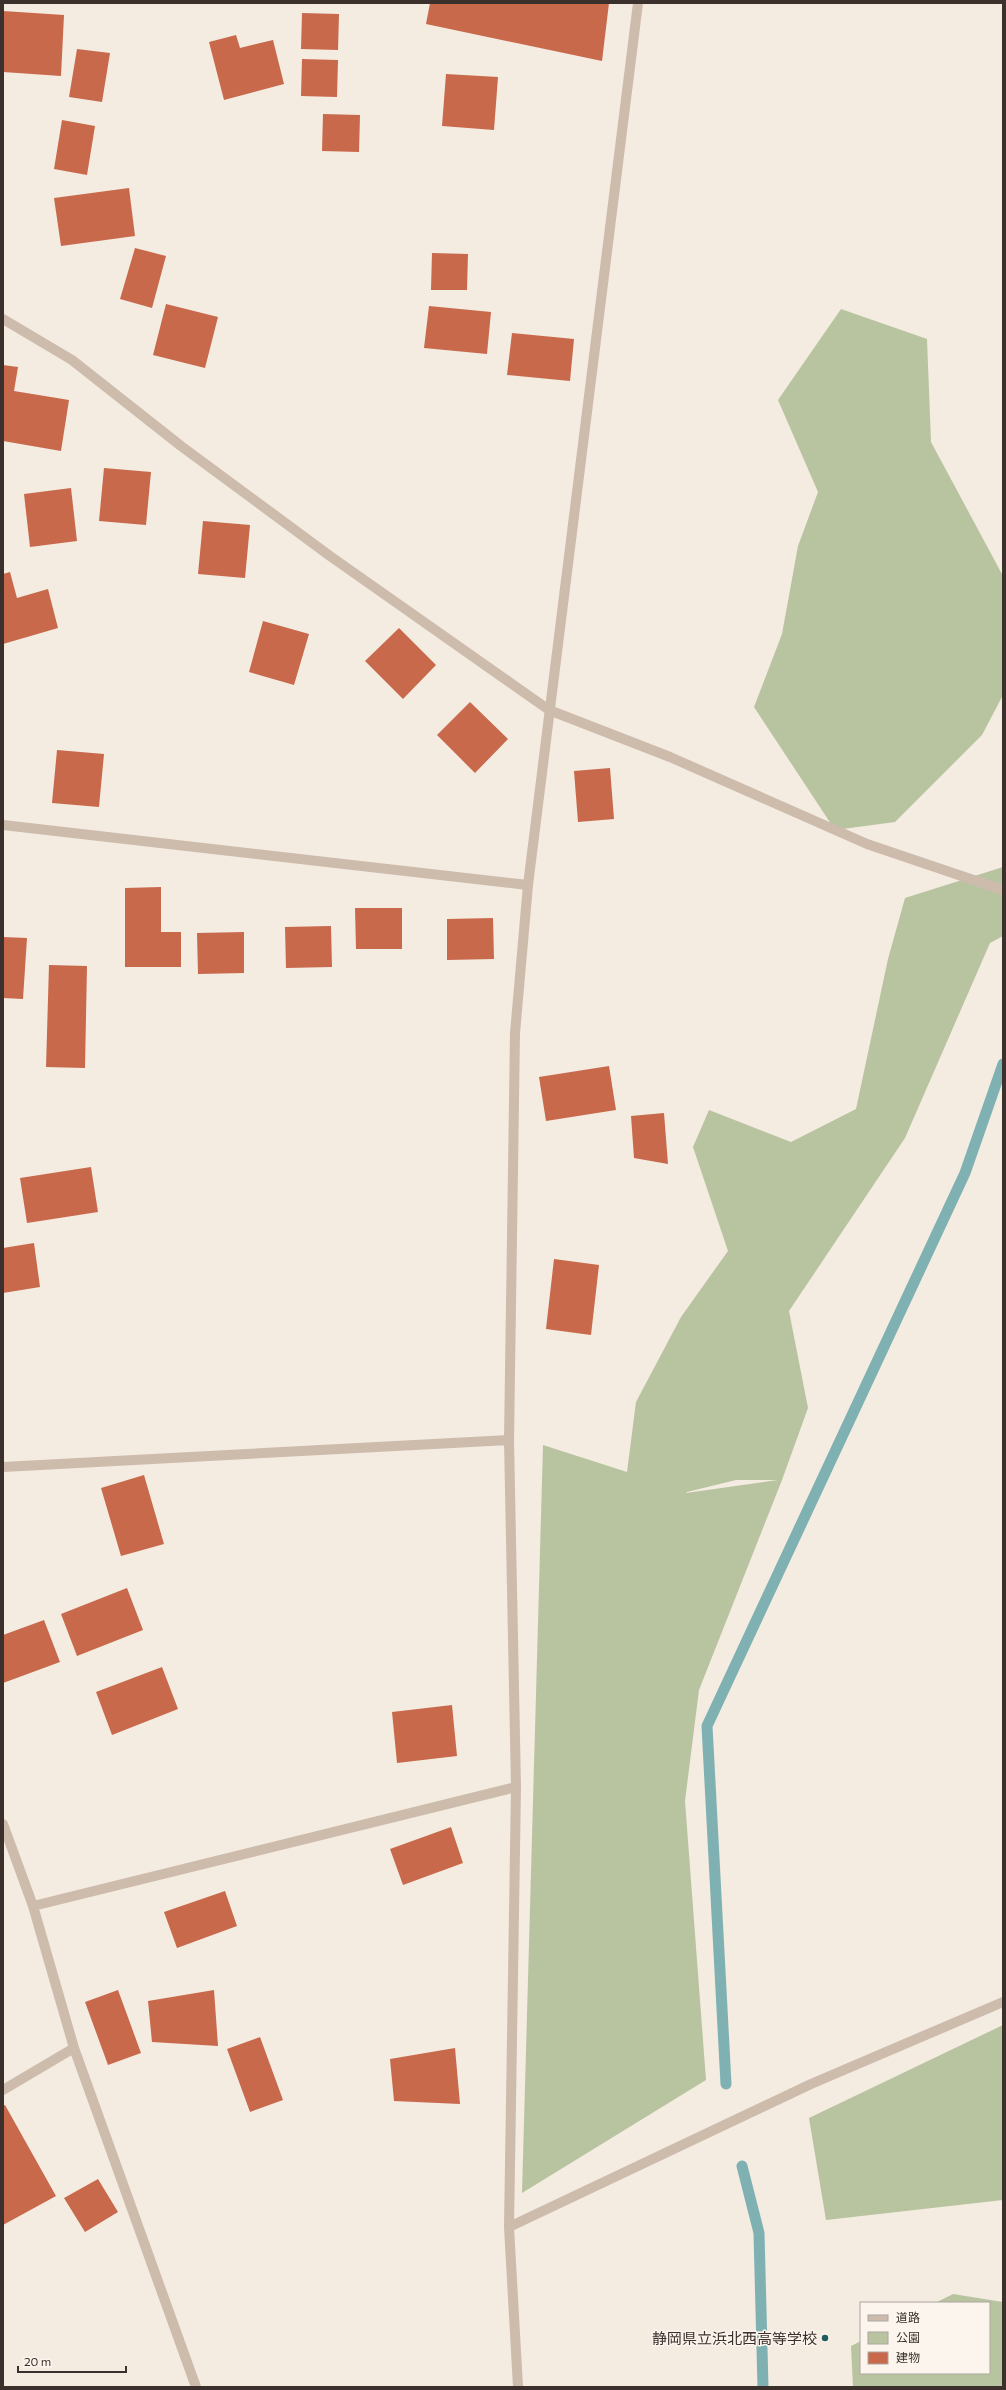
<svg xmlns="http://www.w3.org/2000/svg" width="1006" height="2390" viewBox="0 0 1006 2390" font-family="Commissioner,'Noto Sans JP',sans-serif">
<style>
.green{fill:#b8c4a0;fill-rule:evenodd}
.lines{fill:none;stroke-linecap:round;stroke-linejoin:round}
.stream{stroke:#7fb0b2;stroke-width:11}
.building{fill:#c8694b}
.minor{stroke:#cdbbac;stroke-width:10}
.poi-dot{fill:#1f5a5e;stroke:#fbf5ee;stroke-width:1.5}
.labels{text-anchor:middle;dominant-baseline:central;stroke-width:3;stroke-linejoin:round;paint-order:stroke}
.poi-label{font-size:15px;fill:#3b302b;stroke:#fbf5ee;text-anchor:end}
</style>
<rect width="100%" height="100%" fill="#f4ebe1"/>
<path class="green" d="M 841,309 L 927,339 L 931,442 L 1003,576 L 1003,695 L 982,735 L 895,822 L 835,830 L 754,707 L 782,634 L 798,546 L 818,492 L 778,400 Z
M 1003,867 L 1003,936 L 990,943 L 905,1138 L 789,1311 L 808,1408 L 782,1480 L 699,1690 L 685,1801 L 706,2080 L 522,2193 L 543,1445 L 627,1472 L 636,1402 L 681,1317 L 728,1251 L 693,1147 L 709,1110 L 791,1142 L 856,1109 L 888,959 L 905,898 ZM 736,1480 L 778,1480 L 686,1493 L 687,1492 Z
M 1003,2025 L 1003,2200 L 826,2220 L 809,2118 Z
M 953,2294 L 1003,2302 L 1003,2387 L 853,2387 L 851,2346 L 861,2341 L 861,2373 L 989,2373 L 989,2303 L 935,2303 Z"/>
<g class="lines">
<path class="stream" d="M 726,2084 L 707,1726 L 965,1173 L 1003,1064
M 742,2166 L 759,2233 L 763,2387"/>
</g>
<path class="building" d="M 430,3 L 609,3 L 602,61 L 426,24 Z
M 3,11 L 64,15 L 61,76 L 3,72 Z
M 302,13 L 339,14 L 338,50 L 301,49 Z
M 236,35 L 240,48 L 273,40 L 284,84 L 224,100 L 209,42 Z
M 77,49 L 110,53 L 102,102 L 69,97 Z
M 302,59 L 338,60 L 337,97 L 301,96 Z
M 446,74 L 498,77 L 494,130 L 442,126 Z
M 323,114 L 360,115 L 359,152 L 322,151 Z
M 62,120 L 95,126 L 87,175 L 54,169 Z
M 129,188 L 135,236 L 61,246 L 54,198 Z
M 135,248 L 166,256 L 152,308 L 120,299 Z
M 432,253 L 468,254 L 467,290 L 431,290 Z
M 166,304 L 218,317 L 205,368 L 153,355 Z
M 429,306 L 491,312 L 487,354 L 424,348 Z
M 512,333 L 574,339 L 570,381 L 507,375 Z
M 3,365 L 18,367 L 14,391 L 69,400 L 61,451 L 3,441 Z
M 104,468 L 151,472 L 146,525 L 99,521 Z
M 71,488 L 77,541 L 30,547 L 24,494 Z
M 203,521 L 250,525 L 245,578 L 198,574 Z
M 10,572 L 17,598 L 48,589 L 58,628 L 3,644 L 3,574 Z
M 263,621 L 309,634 L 294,685 L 249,672 Z
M 399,628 L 436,665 L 403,699 L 365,661 Z
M 470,702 L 508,739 L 475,773 L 437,735 Z
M 57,750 L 104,754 L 99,807 L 52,803 Z
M 610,768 L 614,819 L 578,822 L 574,771 Z
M 161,887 L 161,932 L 181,932 L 181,967 L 125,967 L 125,888 Z
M 355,908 L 402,908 L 402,949 L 356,949 Z
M 493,918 L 494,959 L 447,960 L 447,919 Z
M 331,926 L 332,967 L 286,968 L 285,927 Z
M 244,932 L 244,973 L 198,974 L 197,933 Z
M 3,937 L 27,938 L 23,999 L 3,998 Z
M 49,965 L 87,966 L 85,1068 L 46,1067 Z
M 609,1066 L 616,1110 L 546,1121 L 539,1077 Z
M 664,1113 L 668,1164 L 634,1158 L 631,1116 Z
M 91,1167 L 98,1212 L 27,1223 L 20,1178 Z
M 34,1243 L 40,1287 L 3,1293 L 3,1248 Z
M 554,1259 L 599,1265 L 591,1335 L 546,1329 Z
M 144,1475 L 164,1544 L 121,1556 L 101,1488 Z
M 127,1588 L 143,1630 L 77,1656 L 61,1614 Z
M 44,1620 L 60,1662 L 3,1683 L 3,1635 Z
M 162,1667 L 178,1709 L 112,1735 L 96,1692 Z
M 452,1705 L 457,1756 L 397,1763 L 392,1712 Z
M 451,1827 L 463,1863 L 403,1885 L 390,1849 Z
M 225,1891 L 237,1926 L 177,1948 L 164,1912 Z
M 118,1990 L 141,2053 L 108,2065 L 85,2002 Z
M 214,1990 L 218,2046 L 152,2042 L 148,2001 Z
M 260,2037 L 283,2100 L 250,2112 L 227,2049 Z
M 455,2048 L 460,2104 L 394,2101 L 390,2059 Z
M 5,2105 L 56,2196 L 3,2225 L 3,2106 Z
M 98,2179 L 118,2212 L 85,2232 L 64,2198 Z"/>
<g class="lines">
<path class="minor" d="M 3,319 L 72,360 L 181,446 L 330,556 L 549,710 L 670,757 L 867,844 L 1003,890
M 3,825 L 528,885
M 3,1467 L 509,1440
M 3,1824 L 33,1906 L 74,2048 L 196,2387
M 33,1906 L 516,1787
M 3,2090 L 74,2048
M 509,2227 L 811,2084 L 1003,2002
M 518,2387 L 509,2227 L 516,1787 L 509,1440 L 515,1033 L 528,885 L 638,3"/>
</g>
<circle class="poi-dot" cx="825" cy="2338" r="4"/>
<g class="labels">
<g class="poi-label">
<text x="817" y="2338">静岡県立浜北西高等学校</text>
</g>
</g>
<rect width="1006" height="2390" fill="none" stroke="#3b302b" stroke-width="8"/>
<rect x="860" y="2302" width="130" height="72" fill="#fbf5ee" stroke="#aea6a0"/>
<rect x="868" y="2315" width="20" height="6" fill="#cdbbac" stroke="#aea6a0"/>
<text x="896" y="2322" font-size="12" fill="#3b302b">道路</text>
<rect x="868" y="2332" width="20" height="12" fill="#b8c4a0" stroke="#aea6a0"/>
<text x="896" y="2342" font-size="12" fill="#3b302b">公園</text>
<rect x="868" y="2352" width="20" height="12" fill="#c8694b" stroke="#aea6a0"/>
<text x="896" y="2362" font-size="12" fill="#3b302b">建物</text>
<path d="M18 2366v6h108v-6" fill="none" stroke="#3b302b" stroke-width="2"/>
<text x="24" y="2366" font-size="12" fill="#3b302b" stroke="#fbf5ee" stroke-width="3" paint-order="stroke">20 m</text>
</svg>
